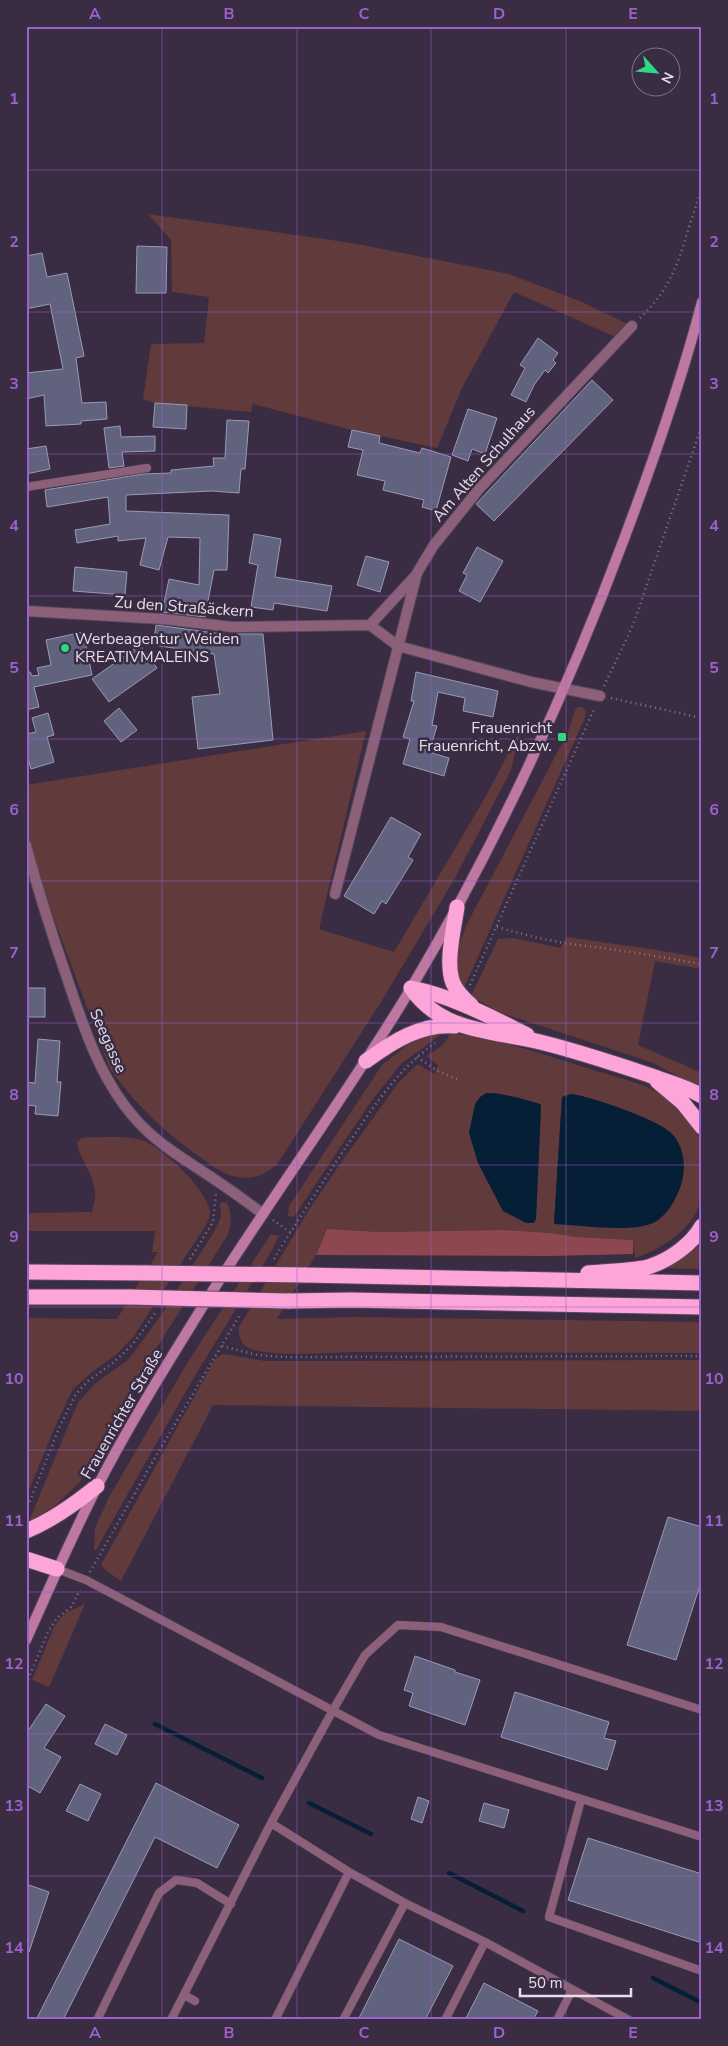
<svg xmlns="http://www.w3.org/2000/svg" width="728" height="2046" viewBox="0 0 728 2046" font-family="'Nunito Sans',sans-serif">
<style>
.green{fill:#613a3c;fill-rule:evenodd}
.forest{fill:#8c484e}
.water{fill:#051f36}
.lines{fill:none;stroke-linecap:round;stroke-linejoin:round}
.stream{stroke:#051f36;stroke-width:4.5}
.building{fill:#61637e;stroke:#989ab8}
.service-casing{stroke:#56485d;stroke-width:9}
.minor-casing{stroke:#56485d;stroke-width:12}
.secondary-casing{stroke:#56485d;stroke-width:12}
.motorway-casing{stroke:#56485d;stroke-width:17}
.path{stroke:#85798c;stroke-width:2.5;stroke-dasharray:1 4;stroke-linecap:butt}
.service{stroke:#8d607a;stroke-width:8}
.minor{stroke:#8d607a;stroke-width:10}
.secondary{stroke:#bf78a2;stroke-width:10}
.motorway{stroke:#fda4d8;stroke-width:15}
.motorway-bridge-casing{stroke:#56485d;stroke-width:17;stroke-linecap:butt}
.motorway-bridge{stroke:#fda4d8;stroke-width:15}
.grid{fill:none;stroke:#9b61cc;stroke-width:1;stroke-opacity:0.55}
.poi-dot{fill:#2fd883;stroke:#3a2c42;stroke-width:2}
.labels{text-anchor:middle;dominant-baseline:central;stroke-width:5;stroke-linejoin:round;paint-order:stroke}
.street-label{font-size:16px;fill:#e7deec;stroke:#3a2c42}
.poi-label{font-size:16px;fill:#e7deec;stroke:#3a2c42;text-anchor:start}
.neatline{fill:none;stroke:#9b61cc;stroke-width:2}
.grid-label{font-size:16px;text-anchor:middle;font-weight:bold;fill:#9b61cc}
</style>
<rect width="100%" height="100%" fill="#3a2c42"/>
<path class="green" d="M 148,214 L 352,243 L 509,274 L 582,302 L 632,326 L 620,339 L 514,292 L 462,388 L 437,448 L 352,430 L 253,404 L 251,412 L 155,403 L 143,399 L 151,344 L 204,343 L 209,297 L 172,292 L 171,240 Z
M 581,706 L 584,708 L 586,711 L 584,720 L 464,988 C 450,967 459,945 467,924 L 568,732 L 576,708 Z
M 366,731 L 319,929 L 394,952 L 486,796 L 520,731 L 511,770 L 455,878 L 381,1002 L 278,1163 C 267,1174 253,1180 237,1177 C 222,1175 209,1163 197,1155 C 161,1129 134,1103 109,1067 L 26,843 L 26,785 Z
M 566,937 L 657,950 L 702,958 L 702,969 L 655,961 L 638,1045 L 702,1073 L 702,1089 L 653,1063 L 499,1012 L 471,996 L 498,939 L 512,938 L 561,948 Z
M 440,1033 L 439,1036 L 401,1064 L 372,1100 L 295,1215 L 293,1217 L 288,1216 L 289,1206 L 382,1065 L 410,1043 L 427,1035 Z
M 450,1033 C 499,1039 544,1054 590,1069 C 616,1077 645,1083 668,1098 C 677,1104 688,1117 694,1126 C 706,1143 702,1169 702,1189 C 702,1224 665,1248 635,1258 L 633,1240 L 576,1237 L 552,1233 L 502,1230 L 380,1232 L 327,1229 L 316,1255 L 277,1319 L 355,1317 L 702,1322 L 702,1353 L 355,1352 C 333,1352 259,1359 244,1345 C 240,1340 238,1333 239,1327 L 310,1208 L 347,1154 L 399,1082 L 418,1064 L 434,1074 L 438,1065 L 427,1056 C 435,1050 447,1044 450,1033 ZM 494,1093 L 540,1104 L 541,1106 L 536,1219 L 503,1211 L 478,1163 ZM 566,1095 L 577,1225 L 554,1224 L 562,1098 Z
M 89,1137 C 106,1138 128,1135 144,1141 C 162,1148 211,1192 210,1214 C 210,1217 207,1222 206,1225 L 134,1336 L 117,1354 L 92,1372 L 73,1389 L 54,1429 L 26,1498 L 26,1318 L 117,1319 L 158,1252 L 152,1252 L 155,1231 L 26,1231 L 26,1213 L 92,1212 C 93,1206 96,1198 95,1192 C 94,1174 80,1160 77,1143 L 81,1138 Z
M 223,1202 L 227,1203 C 232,1214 232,1224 227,1236 L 137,1379 L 80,1482 L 55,1506 L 38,1517 L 29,1521 L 78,1402 L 98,1381 L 127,1361 L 134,1352 L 159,1318 L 214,1232 L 221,1217 L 220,1204 Z
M 271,1234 L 279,1236 L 272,1250 L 193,1379 L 96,1550 L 94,1550 L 95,1528 L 109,1497 L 189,1360 Z
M 702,1237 L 702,1269 L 657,1268 Z
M 223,1354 L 265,1361 L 317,1361 L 702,1360 L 702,1411 L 213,1405 L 121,1581 L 107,1571 L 101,1565 L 215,1359 Z
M 85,1604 L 49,1687 L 32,1680 L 55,1625 L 65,1613 Z"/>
<path class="forest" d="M 327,1229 L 380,1232 L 502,1230 L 552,1233 L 576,1237 L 633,1240 L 633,1254 L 550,1256 L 316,1255 Z"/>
<path class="water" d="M 486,1093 C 503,1093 523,1099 540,1104 L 541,1106 L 536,1219 L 534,1223 L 526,1223 L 503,1211 L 478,1163 L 469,1133 L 475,1104 L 480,1097 Z
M 571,1094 C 590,1096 656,1119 670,1132 C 685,1145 687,1170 680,1188 C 675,1201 666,1217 653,1223 C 631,1233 580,1225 554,1224 L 562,1097 Z"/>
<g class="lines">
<path class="stream" d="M 155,1724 L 262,1778
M 309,1803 L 371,1834
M 449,1873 L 523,1911
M 653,1978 L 702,2003"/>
</g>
<path class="building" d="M 137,246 L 167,247 L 166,293 L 136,293 Z
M 42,253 L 47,277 L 67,273 L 84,356 L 76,358 L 82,403 L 106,402 L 107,419 L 81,421 L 81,424 L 46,426 L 44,395 L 26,399 L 26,373 L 63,369 L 50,304 L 26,309 L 26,256 Z
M 538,338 L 558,353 L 553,360 L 556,363 L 548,373 L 545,370 L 534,385 L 526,402 L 511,395 L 525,368 L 520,365 Z
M 592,380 L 613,400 L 494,521 L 476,504 Z
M 155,403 L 187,405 L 186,429 L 153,427 Z
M 468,409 L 497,418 L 485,454 L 472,449 L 468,461 L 452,455 Z
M 227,420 L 249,421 L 245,469 L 241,469 L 239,493 L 212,491 L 126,495 L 126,511 L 229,515 L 227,570 L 214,570 L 205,617 L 162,612 L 169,579 L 199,585 L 200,538 L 168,537 L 159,570 L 140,565 L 146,538 L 118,541 L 118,536 L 77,543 L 75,530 L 110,524 L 108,497 L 47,507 L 45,490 L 143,474 L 171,473 L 171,470 L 214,466 L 213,458 L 225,458 Z
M 120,426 L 121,437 L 155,436 L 155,451 L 122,452 L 124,466 L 109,468 L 104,428 Z
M 352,430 L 380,436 L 379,443 L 420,453 L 422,448 L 451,457 L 436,511 L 422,507 L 424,500 L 383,490 L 385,481 L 357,475 L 363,450 L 348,447 Z
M 46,446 L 50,469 L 26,474 L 26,449 Z
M 254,534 L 281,539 L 275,577 L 332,586 L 327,611 L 274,603 L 273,610 L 251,607 L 258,565 L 249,563 Z
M 477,547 L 503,561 L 480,602 L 459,591 L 467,575 L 463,573 Z
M 366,556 L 389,562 L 380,592 L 357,585 Z
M 75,567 L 127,572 L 125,595 L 73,591 Z
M 156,625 L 237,636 L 237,634 L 263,634 L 273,740 L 198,749 L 192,697 L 220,694 L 214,654 L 153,645 Z
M 83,632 L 92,675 L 34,687 L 39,707 L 26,710 L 26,672 L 30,672 L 32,676 L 39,675 L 37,668 L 51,665 L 46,640 Z
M 140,645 L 157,668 L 109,702 L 92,679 Z
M 416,672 L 498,691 L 493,717 L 463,711 L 465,698 L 438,692 L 432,725 L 437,726 L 429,752 L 449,758 L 444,776 L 403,764 L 410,739 L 403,737 L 414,701 L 411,701 Z
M 119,708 L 137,730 L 121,742 L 104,721 Z
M 48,713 L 54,735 L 47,737 L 54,762 L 31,769 L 26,751 L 26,734 L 36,732 L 32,718 Z
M 391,817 L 421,834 L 408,857 L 413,860 L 386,904 L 382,901 L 374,914 L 344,896 Z
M 26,988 L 45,988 L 45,1017 L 26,1017 Z
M 38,1039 L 60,1041 L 57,1082 L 61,1082 L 58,1116 L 35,1114 L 36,1106 L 26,1105 L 26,1082 L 35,1083 Z
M 668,1517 L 702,1527 L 702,1579 L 676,1660 L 627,1645 Z
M 415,1656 L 455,1670 L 455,1672 L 480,1680 L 465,1725 L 409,1706 L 413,1693 L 404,1690 Z
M 515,1692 L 609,1722 L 604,1738 L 616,1741 L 607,1770 L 501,1737 Z
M 46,1704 L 65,1716 L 44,1748 L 61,1757 L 40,1793 L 26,1785 L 26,1734 Z
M 105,1724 L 127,1735 L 117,1755 L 95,1744 Z
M 156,1783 L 239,1825 L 217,1868 L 155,1837 L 63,2020 L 36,2020 Z
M 80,1784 L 101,1794 L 88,1821 L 66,1811 Z
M 418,1797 L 429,1801 L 422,1823 L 411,1819 Z
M 484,1803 L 509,1810 L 504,1828 L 479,1821 Z
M 588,1838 L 702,1874 L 702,1943 L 568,1900 Z
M 26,1884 L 49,1892 L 29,1952 L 26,1952 Z
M 399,1939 L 453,1966 L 425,2020 L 358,2020 Z
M 484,1983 L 538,2011 L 533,2020 L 465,2020 Z"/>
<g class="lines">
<g class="service-casing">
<path id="service" d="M 26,487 L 147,468
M 57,1569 L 86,1580 L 379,1735 L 702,1837
M 581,1800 L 549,1917 L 702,1971
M 271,1823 L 349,1872 L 405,1903 L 485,1942 L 629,2020
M 184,1995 L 195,2001
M 97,2020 L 159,1893 L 176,1880 L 197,1883 L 231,1904
M 171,2020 L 271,1823 L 333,1710 L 365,1655 L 398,1625 L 441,1627 L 702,1710
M 275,2020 L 349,1872
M 343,2020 L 405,1903
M 445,2020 L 485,1942
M 557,2020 L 572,1990"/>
</g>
<g class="minor-casing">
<path id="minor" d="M 26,611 L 163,619 L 232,627 L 370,625
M 370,625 L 398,646 L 531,682 L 600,696
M 370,625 L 417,574
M 26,845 C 37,887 50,928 64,969 C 83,1025 100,1084 143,1127 C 163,1147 187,1161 211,1177 C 229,1189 246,1201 263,1214
M 335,894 L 417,573 L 434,545 L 479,489 L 632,326"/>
</g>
<g class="secondary-casing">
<path id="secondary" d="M 26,1640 C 49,1589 71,1538 96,1489 C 128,1426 166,1366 203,1306 C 270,1199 345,1098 410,990 C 496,845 565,697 624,539 C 653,462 681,383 702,302"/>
</g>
<g class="motorway-casing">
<path id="motorway" d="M 457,907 C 454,928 445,963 453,983 C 457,992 464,999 471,1005
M 411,988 C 442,1033 492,1030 540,1042 C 577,1051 613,1063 649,1075 C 667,1082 685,1086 702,1096
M 411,988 C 452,996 489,1016 527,1035
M 366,1061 C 392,1042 421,1023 455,1026
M 657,1081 L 683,1103 L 702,1127
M 26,1272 L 147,1273
M 588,1273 C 604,1271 637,1271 651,1266 C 671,1259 692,1244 702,1226
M 304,1275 L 702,1283
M 26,1297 L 130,1297
M 288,1301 L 351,1300 L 702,1307
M 26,1531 C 53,1520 75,1504 97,1486
M 26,1559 L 57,1569"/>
</g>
<path class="path" d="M 640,318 C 669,290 677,267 688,230 C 693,215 698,201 702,185
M 604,686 L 633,625 L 702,425
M 611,698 L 702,718
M 497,927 L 534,937 L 564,943 L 638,953 L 702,964
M 470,985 L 595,707
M 417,1057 L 436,1070 L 458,1080
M 273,1220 L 290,1232
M 190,1259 L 213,1222 L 216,1194
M 274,1259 C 295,1224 318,1190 340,1156 C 368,1115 394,1072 435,1043
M 222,1346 L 257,1355 L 285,1357 L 702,1356
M 26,1511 L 59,1428 L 76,1394 L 88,1381 L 114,1362 L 132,1345 L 156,1312
M 90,1572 L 156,1456 L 241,1313
M 26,1684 L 48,1632 L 57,1618 L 71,1607 L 80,1590"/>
<use href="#service" class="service"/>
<use href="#minor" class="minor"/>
<use href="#secondary" class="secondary"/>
<use href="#motorway" class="motorway"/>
<g class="motorway-bridge-casing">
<path id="motorway-bridge" d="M 147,1273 L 304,1275
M 130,1297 L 288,1301"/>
</g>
<use href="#motorway-bridge" class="motorway-bridge"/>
</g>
<path class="grid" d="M 162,26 L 162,2020M 297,26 L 297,2020M 431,26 L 431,2020M 566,26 L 566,2020M 26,170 L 702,170M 26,312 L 702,312M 26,454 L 702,454M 26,596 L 702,596M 26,739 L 702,739M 26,881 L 702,881M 26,1023 L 702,1023M 26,1165 L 702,1165M 26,1307 L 702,1307M 26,1450 L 702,1450M 26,1592 L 702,1592M 26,1734 L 702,1734M 26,1876 L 702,1876"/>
<g class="poi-dot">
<circle cx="65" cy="648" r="5"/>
<rect x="557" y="732" width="10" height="10" rx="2.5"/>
</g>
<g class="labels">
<g class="street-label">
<text transform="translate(484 464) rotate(-49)">Am Alten Schulhaus</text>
<text transform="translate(184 607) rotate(4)">Zu den Straßäckern</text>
<text transform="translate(108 1041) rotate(66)">Seegasse</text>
<text transform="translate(122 1414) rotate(-60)">Frauenrichter Straße</text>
</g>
<g class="poi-label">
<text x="75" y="639">Werbeagentur Weiden<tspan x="75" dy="18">KREATIVMALEINS</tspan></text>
<text x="552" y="728" text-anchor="end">Frauenricht<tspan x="552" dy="18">Frauenricht, Abzw.</tspan></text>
</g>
</g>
<rect width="728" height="2046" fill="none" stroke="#3a2c42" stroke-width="55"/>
<g transform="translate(656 72) rotate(117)"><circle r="24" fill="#3a2c42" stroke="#7f7386"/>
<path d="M0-4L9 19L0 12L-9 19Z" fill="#2fd883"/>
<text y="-8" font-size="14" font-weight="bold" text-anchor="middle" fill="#e7deec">N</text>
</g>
<path d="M520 1988v8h111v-8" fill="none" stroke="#e7deec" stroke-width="2.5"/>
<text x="528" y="1988" font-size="15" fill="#e7deec" stroke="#3a2c42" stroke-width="4" paint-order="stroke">50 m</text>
<rect x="28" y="28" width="672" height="1990" class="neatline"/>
<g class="grid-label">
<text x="95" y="19">A</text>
<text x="229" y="19">B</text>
<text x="364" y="19">C</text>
<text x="499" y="19">D</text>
<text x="633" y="19">E</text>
<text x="14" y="104">1</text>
<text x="714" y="104">1</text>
<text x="14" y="247">2</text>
<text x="714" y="247">2</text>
<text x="14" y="389">3</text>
<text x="714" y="389">3</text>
<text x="14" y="531">4</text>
<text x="714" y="531">4</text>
<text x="14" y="673">5</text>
<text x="714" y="673">5</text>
<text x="14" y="815">6</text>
<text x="714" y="815">6</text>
<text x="14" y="958">7</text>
<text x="714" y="958">7</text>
<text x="14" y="1100">8</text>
<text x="714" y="1100">8</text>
<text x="14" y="1242">9</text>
<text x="714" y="1242">9</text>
<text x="14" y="1384">10</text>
<text x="714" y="1384">10</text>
<text x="14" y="1526">11</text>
<text x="714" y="1526">11</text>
<text x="14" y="1669">12</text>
<text x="714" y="1669">12</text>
<text x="14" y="1811">13</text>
<text x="714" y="1811">13</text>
<text x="14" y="1953">14</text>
<text x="714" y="1953">14</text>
<text x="95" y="2038">A</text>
<text x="229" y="2038">B</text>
<text x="364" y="2038">C</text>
<text x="499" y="2038">D</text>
<text x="633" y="2038">E</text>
</g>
</svg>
